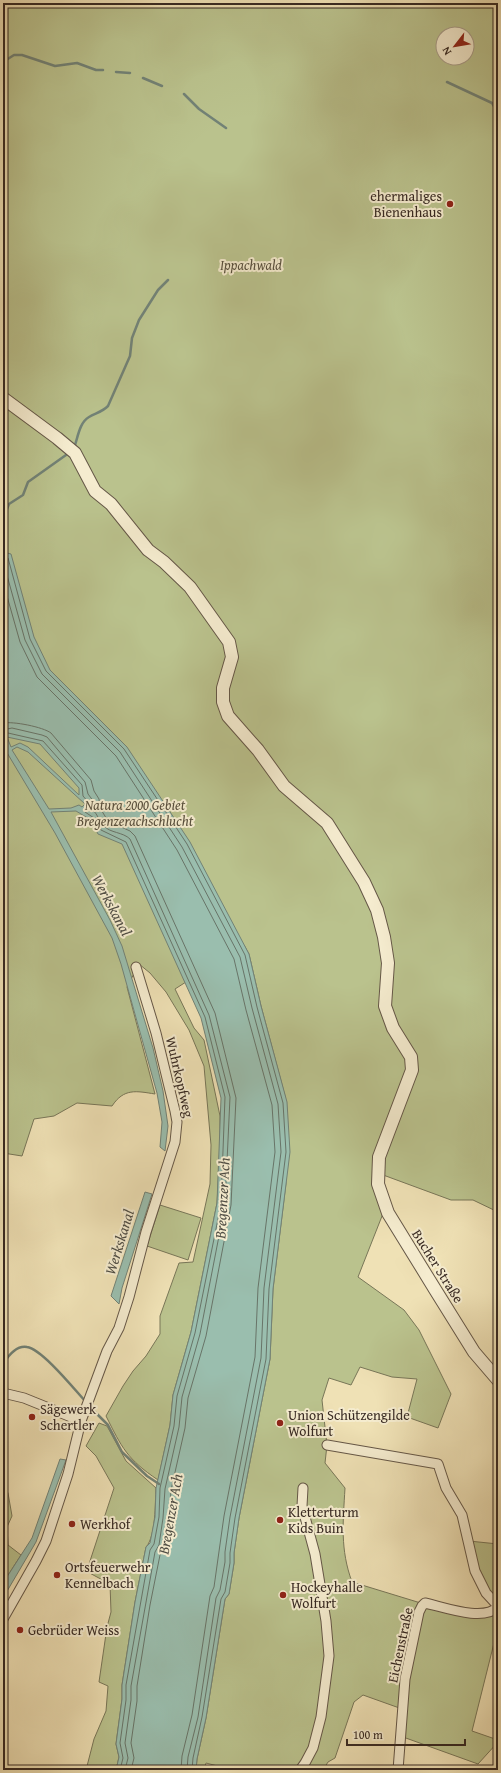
<svg xmlns="http://www.w3.org/2000/svg" width="501" height="1773" viewBox="0 0 501 1773" font-family="'Gentium Book Plus',serif">
<style>
.green{fill:#bac28d;stroke:#787658;fill-rule:evenodd}
.water{fill:#9abeae;stroke:#728276;fill-rule:evenodd}
.lines{fill:none;stroke-linecap:round;stroke-linejoin:round}
.shore{stroke:#687468;stroke-width:1}
.stream{stroke:#728276;stroke-width:2.5}
.minor-casing{stroke:#655747;stroke-width:11}
.tertiary-casing{stroke:#655747;stroke-width:14}
.minor{stroke:#f5eccf;stroke-width:9}
.tertiary{stroke:#f5eccf;stroke-width:12}
.poi-dot{fill:#8f2418;stroke:#f5eccf;stroke-width:1.5}
.labels{text-anchor:middle;dominant-baseline:central;stroke-width:4;stroke-linejoin:round;paint-order:stroke}
.poi-label{font-size:14px;fill:#372922;stroke:#f5eccf;text-anchor:start}
.park-label{font-size:14px;font-style:italic;fill:#584f3d;stroke:#f5eccf}
.street-label{font-size:14px;fill:#372922;stroke:#f5eccf}
.water-label{font-size:15px;font-style:italic;fill:#504e45;stroke:#f5eccf}
</style>
<rect width="100%" height="100%" fill="#efe1b5"/>
<filter id="stains"><feTurbulence type="fractalNoise" baseFrequency=".005" numOctaves="4"/><feColorMatrix values="0 0 0 0 .2 0 0 0 0 .09 0 0 0 0 .02 0 0 0 .5 -.17"/></filter>
<radialGradient id="worn" r=".72"><stop offset=".6" stop-color="#630" stop-opacity="0"/><stop offset="1" stop-color="#630" stop-opacity=".3"/></radialGradient>
<path class="green" d="M 3,3 L 498,3 L 498,1212 L 473,1200 L 451,1200 L 375,1172 L 384,1211 L 358,1277 L 404,1310 L 419,1330 L 451,1394 L 438,1428 L 407,1417 L 417,1379 L 392,1377 L 360,1367 L 351,1385 L 329,1378 L 322,1400 L 327,1445 L 325,1463 L 345,1488 C 343,1523 340,1549 352,1582 L 424,1604 L 462,1612 L 498,1608 L 498,1627 L 472,1731 L 498,1740 L 498,1742 L 478,1764 L 403,1737 L 405,1710 L 363,1695 L 354,1702 L 335,1758 L 328,1762 L 323,1770 L 233,1770 L 206,1763 L 204,1770 L 196,1770 L 197,1759 L 206,1718 L 225,1599 L 229,1594 L 234,1563 L 234,1553 L 239,1518 L 270,1359 L 273,1289 L 286,1183 L 285,1096 L 261,1006 L 249,954 L 244,945 L 175,989 L 194,1028 L 204,1040 L 220,1116 L 220,1150 L 217,1203 L 191,1332 L 173,1395 L 170,1425 L 158,1480 C 127,1459 122,1448 106,1416 L 123,1386 L 133,1371 L 146,1356 L 160,1334 L 160,1316 L 179,1263 L 193,1262 L 210,1184 L 211,1145 L 204,1066 L 189,1030 L 166,992 L 150,973 L 139,964 L 127,987 L 155,1094 C 136,1091 124,1088 112,1106 L 77,1103 L 54,1116 L 34,1119 L 22,1156 L 3,1153 ZM 443,34 L 467,34 L 467,58 L 443,58 Z
M 160,1205 L 201,1218 L 188,1260 L 147,1246 Z
M 99,1423 L 107,1426 L 126,1461 L 156,1488 C 155,1503 156,1536 146,1547 L 135,1602 L 122,1685 L 122,1699 L 116,1744 L 119,1757 L 116,1770 L 86,1770 L 94,1739 L 106,1711 L 108,1686 L 99,1682 L 107,1627 L 111,1612 L 110,1584 L 84,1570 L 89,1564 L 114,1488 L 96,1456 L 86,1446 Z
M 3,1484 L 8,1493 L 12,1516 L 7,1527 L 8,1545 L 21,1555 L 3,1583 Z
M 469,1541 L 498,1544 L 498,1605 L 486,1591 Z"/>
<path class="water" d="M 3,552 L 11,554 L 34,637 L 50,670 L 127,747 L 190,842 L 249,954 L 261,1006 L 287,1102 L 290,1152 L 273,1289 L 270,1359 L 239,1518 L 234,1553 L 234,1563 L 229,1594 L 225,1599 L 206,1718 L 197,1759 L 196,1770 L 116,1770 L 119,1757 L 116,1744 L 122,1699 L 122,1685 L 135,1602 L 146,1547 L 150,1543 L 155,1517 L 156,1488 L 170,1425 L 173,1395 L 191,1332 L 217,1203 L 221,1098 L 201,1018 L 122,844 L 98,834 L 91,820 L 76,811 L 51,812 L 110,920 L 122,946 L 153,1048 L 163,1091 L 168,1126 L 165,1151 L 160,1147 L 162,1122 L 157,1093 L 121,964 L 112,938 L 55,833 L 3,746 ZM 7,737 L 40,744 L 79,788 L 79,795 L 28,747 L 20,743 L 11,747 ZM 17,747 L 28,752 L 85,804 L 82,807 L 79,805 L 71,808 L 49,809 L 12,750 Z
M 145,1192 L 152,1194 L 122,1288 L 119,1304 L 111,1296 Z
M 60,1459 L 66,1460 L 36,1542 L 3,1598 L 3,1583 L 32,1538 Z"/>
<g class="lines">
<path class="shore" d="M 3,556 L 8,558 L 30,639 L 46,671 L 124,749 L 187,844 L 245,955 L 257,1007 L 283,1103 L 286,1152 L 269,1289 L 266,1359 L 235,1518 L 230,1553 L 230,1563 L 225,1592 L 221,1599 L 202,1717 L 193,1758 L 192,1770
M 3,561 L 25,640 L 42,674 L 120,752 L 182,847 L 240,957 L 252,1008 L 278,1104 L 281,1152 L 264,1288 L 261,1358 L 230,1517 L 225,1552 L 225,1562 L 220,1590 L 216,1598 L 198,1717 L 188,1757 L 187,1770
M 3,582 L 20,642 L 37,677 L 116,756 L 177,850 L 234,959 L 246,1010 L 272,1105 L 275,1152 L 258,1288 L 255,1357 L 224,1516 L 214,1587 L 210,1596 L 192,1715 L 182,1756 L 181,1770
M 3,723 C 13,721 43,727 51,733 L 91,780 L 94,791 L 99,799 L 100,808 L 108,821 L 130,831 L 135,836 L 215,1013 L 236,1098 L 231,1205 L 206,1336 L 188,1398 L 185,1428 L 171,1490 L 169,1519 L 165,1546 L 160,1555 L 150,1605 L 137,1686 L 137,1701 L 131,1743 L 134,1758 L 131,1770
M 3,730 L 12,728 L 42,735 L 47,737 L 85,782 L 88,794 L 94,802 L 93,810 C 98,815 99,821 104,826 C 110,833 123,832 130,839 L 209,1015 L 230,1097 L 225,1205 L 200,1334 L 182,1397 L 179,1427 L 165,1489 L 163,1518 L 159,1545 L 155,1552 L 131,1686 L 131,1700 L 125,1743 L 128,1758 L 125,1770
M 3,746 L 4,744 L 4,736 L 8,733 L 43,741 L 82,785 L 83,796 L 89,803 L 85,812 L 94,818 L 101,830 L 126,842 L 205,1017 L 225,1097 L 221,1204 L 195,1333 L 177,1396 L 174,1426 L 160,1488 L 159,1517 L 154,1544 L 150,1550 L 126,1685 L 126,1700 L 120,1743 L 123,1758 L 120,1770"/>
<path class="stream" d="M 3,62 L 14,55 L 22,55 L 55,66 L 77,63 L 96,70 L 103,70
M 116,72 L 130,73
M 143,78 L 162,86
M 447,82 L 492,103 L 498,113
M 184,94 L 199,109 L 226,128
M 75,445 C 78,436 80,422 89,417 C 96,413 102,412 108,406 L 130,356 L 132,338 L 139,320 L 158,290 L 168,280
M 3,519 L 9,504 L 23,495 L 28,482 L 66,455
M 3,1364 C 8,1356 16,1345 27,1347 C 42,1349 75,1390 86,1402
M 89,1406 L 108,1425 L 122,1452 L 147,1476 L 159,1484"/>
<g class="minor-casing">
<path id="minor" d="M 3,1393 L 24,1398 L 81,1421
M 327,1445 L 438,1464 L 446,1488 L 462,1515 L 475,1571 L 486,1593 L 498,1606
M 3,1619 L 36,1561 L 46,1541 L 68,1474 L 81,1421 L 107,1351 L 119,1328 L 129,1297 L 146,1232 L 175,1142 L 177,1122 L 175,1111 L 156,1033 L 136,967
M 300,1770 L 305,1763 L 313,1748 L 321,1717 L 329,1656 L 326,1621 L 315,1554 L 302,1506 L 303,1488
M 398,1770 L 405,1679 L 419,1612 L 422,1606 L 425,1603 C 444,1607 483,1622 498,1607"/>
</g>
<g class="tertiary-casing">
<path id="tertiary" d="M 3,398 L 57,438 L 75,453 L 95,491 L 111,504 L 148,550 L 164,562 L 190,587 L 229,642 L 232,657 L 223,688 L 223,702 L 228,716 L 258,750 L 284,786 L 327,823 L 364,882 L 377,910 L 384,937 L 388,963 L 385,1006 L 393,1028 L 411,1057 L 412,1070 L 379,1157 L 378,1184 L 388,1213 L 436,1291 L 474,1352 L 498,1380"/>
</g>
<use href="#minor" class="minor"/>
<use href="#tertiary" class="tertiary"/>
</g>
<g class="poi-dot">
<circle cx="450" cy="204" r="4"/>
<circle cx="32" cy="1417" r="4"/>
<circle cx="280" cy="1423" r="4"/>
<circle cx="280" cy="1520" r="4"/>
<circle cx="72" cy="1524" r="4"/>
<circle cx="57" cy="1575" r="4"/>
<circle cx="283" cy="1595" r="4"/>
<circle cx="20" cy="1630" r="4"/>
</g>
<g class="labels">
<g class="poi-label">
<text x="442" y="196" text-anchor="end">ehermaliges<tspan x="442" dy="16">Bienenhaus</tspan></text>
<text x="40" y="1409">Sägewerk<tspan x="40" dy="16">Schertler</tspan></text>
<text x="288" y="1415">Union Schützengilde<tspan x="288" dy="16">Wolfurt</tspan></text>
<text x="288" y="1512">Kletterturm<tspan x="288" dy="16">Kids Buin</tspan></text>
<text x="80" y="1524">Werkhof</text>
<text x="65" y="1567">Ortsfeuerwehr<tspan x="65" dy="16">Kennelbach</tspan></text>
<text x="291" y="1587">Hockeyhalle<tspan x="291" dy="16">Wolfurt</tspan></text>
<text x="28" y="1630">Gebrüder Weiss</text>
</g>
<g class="park-label">
<text x="251" y="265">Ippachwald</text>
<text x="135" y="805">Natura 2000 Gebiet<tspan x="135" dy="16">Bregenzerachschlucht</tspan></text>
</g>
<g class="street-label">
<text transform="translate(180 1077) rotate(77)">Wuhrkopfweg</text>
<text transform="translate(438 1266) rotate(58)">Bucher Straße</text>
<text transform="translate(400 1645) rotate(-78)">Eichenstraße</text>
</g>
<g class="water-label">
<text transform="translate(112 905) rotate(62)">Werkskanal</text>
<text transform="translate(222 1198) rotate(-87)">Bregenzer Ach</text>
<text transform="translate(119 1242) rotate(-73)">Werkskanal</text>
<text transform="translate(170 1514) rotate(-80)">Bregenzer Ach</text>
</g>
</g>
<rect width="501" height="1773" fill="none" stroke="#efe1b5" stroke-width="16"/>
<rect x="4" y="4" width="493" height="1765" fill="none" stroke="#372922" stroke-width="2"/>
<rect x="8" y="8" width="485" height="1757" fill="none" stroke="#372922"/>
<g transform="translate(455 46) rotate(239)"><circle r="19" fill="#f5eccf" stroke="#a99e8a"/>
<path d="M0-3L7 15L0 10L-7 15Z" fill="#8f2418"/>
<text y="-6" font-size="11" font-weight="bold" text-anchor="middle" fill="#372922">N</text>
</g>
<path d="M347 1739v6h118v-6" fill="none" stroke="#372922" stroke-width="2"/>
<text x="353" y="1739" font-size="12" fill="#372922" stroke="#f5eccf" stroke-width="3" paint-order="stroke">100 m</text>
<rect width="100%" height="100%" filter="url(#stains)"/>
<rect width="100%" height="100%" fill="url(#worn)"/>
</svg>
